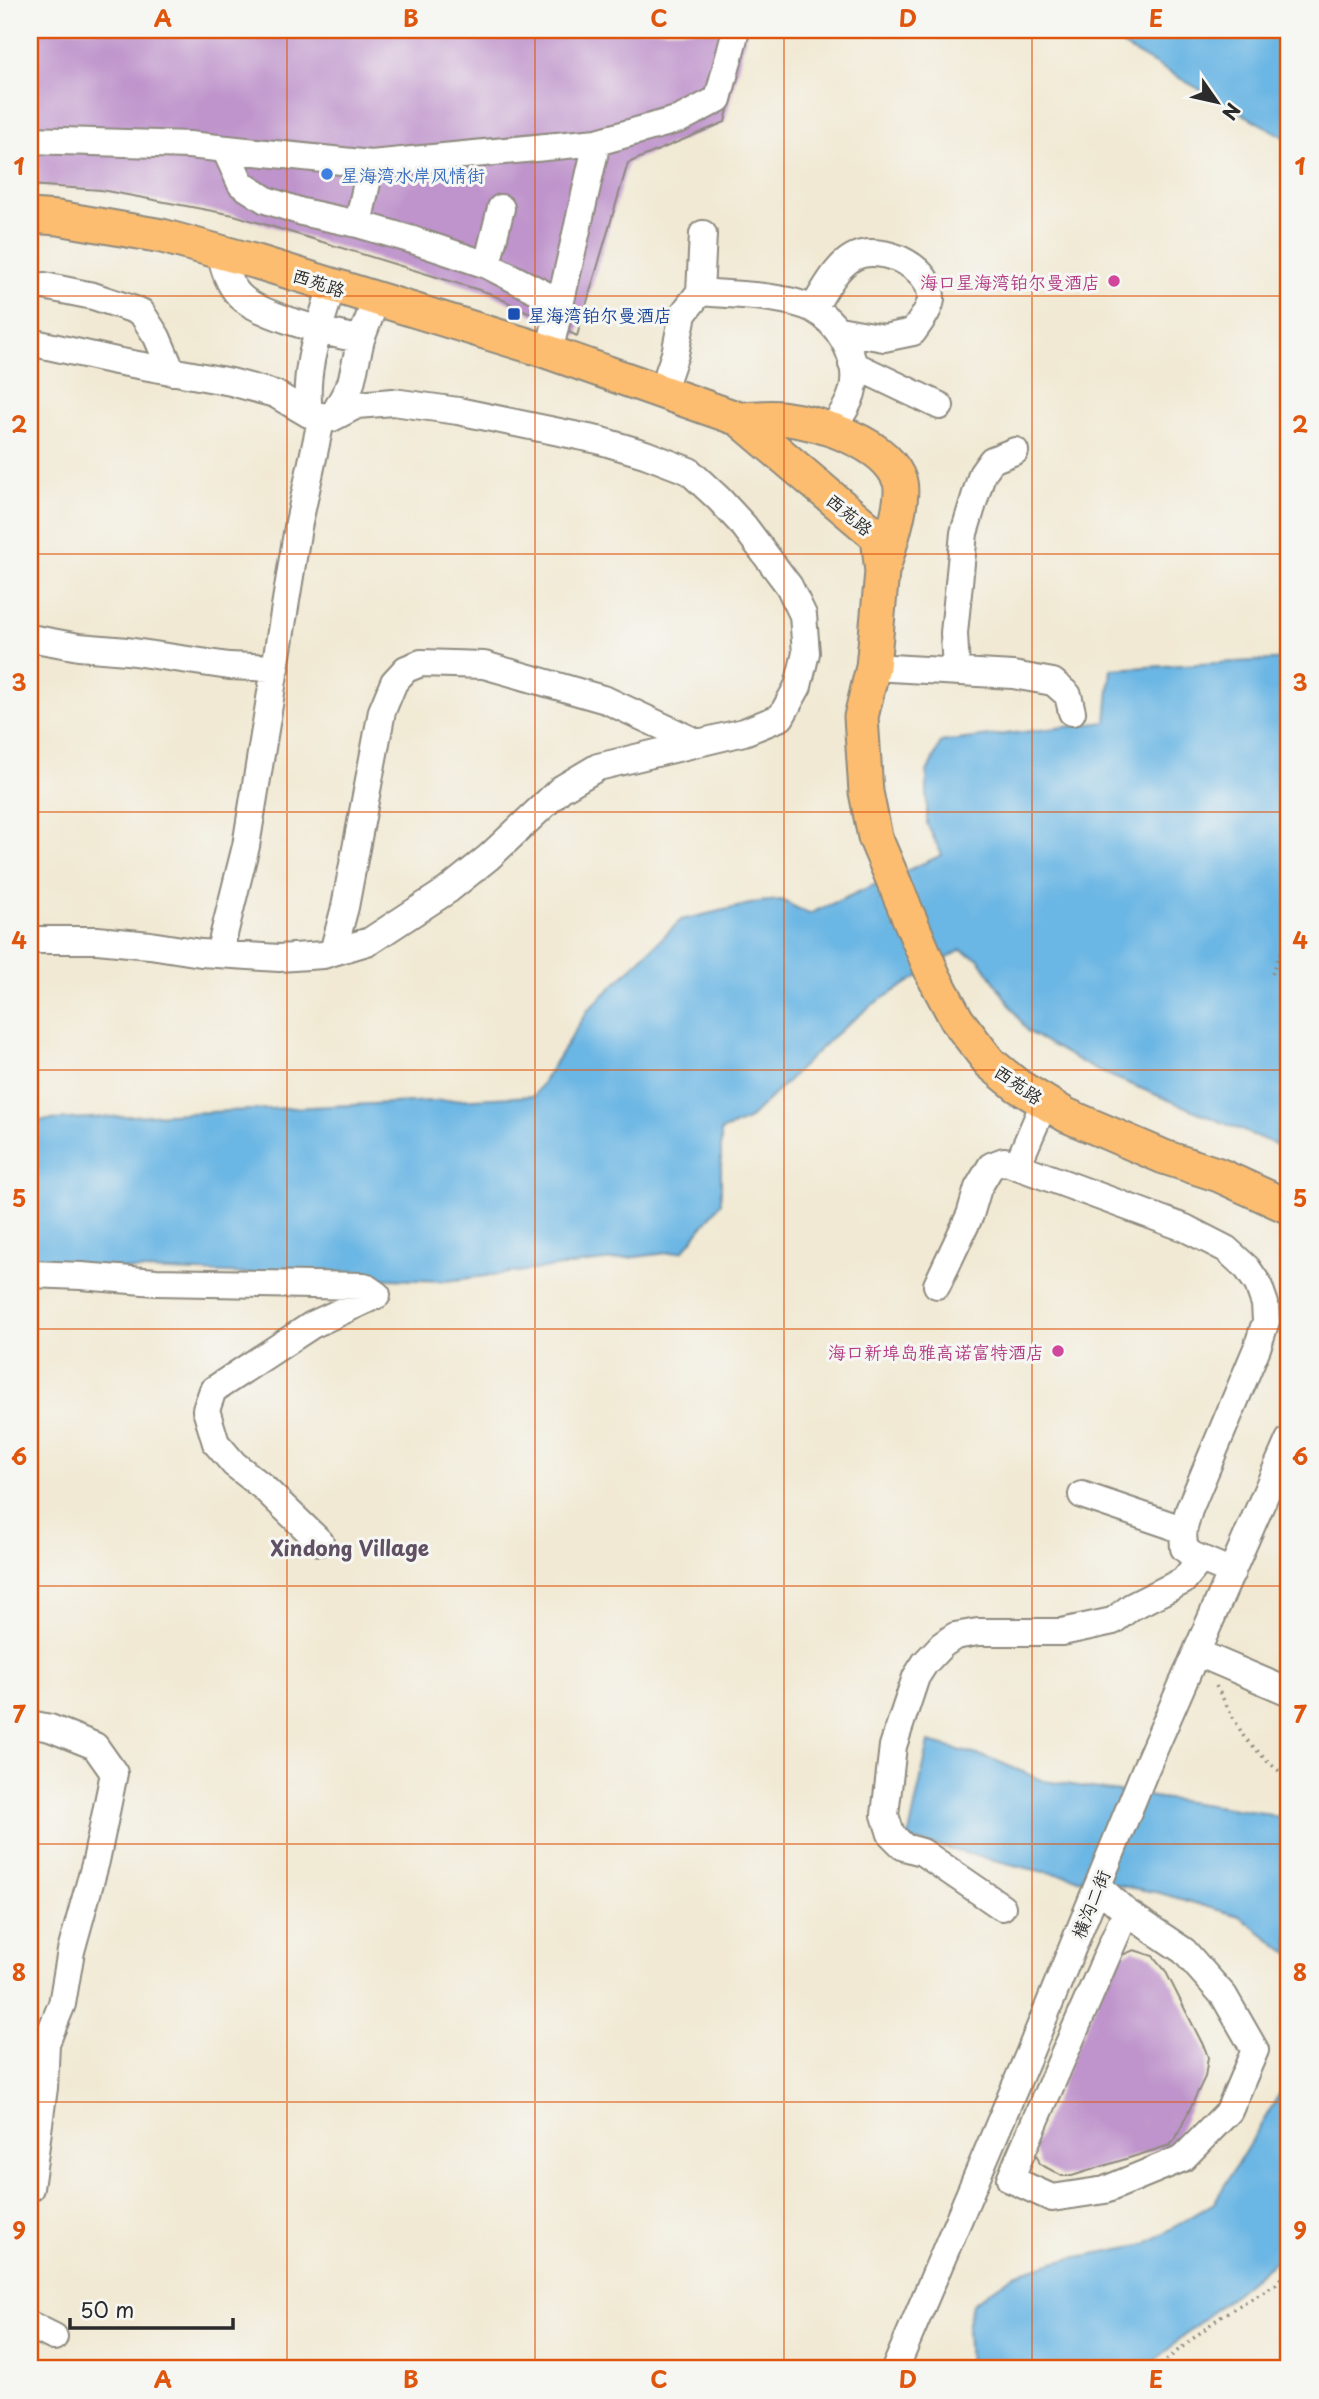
<svg xmlns="http://www.w3.org/2000/svg" width="1319" height="2399" viewBox="0 0 1319 2399" font-family="'Playpen Sans','LXGW WenKai TC',sans-serif">
<style>
.water{fill:#6bb6e4;stroke:#4b7088;stroke-width:2}
.building{fill:#bf94cc}
.lines{fill:none;stroke-linecap:round;stroke-linejoin:round}
.minor-casing{stroke:#8e8a7f;stroke-width:30}
.major-casing{stroke:#8e8a7f;stroke-width:37}
.path{stroke:#8e8a7f;stroke-width:3.5;stroke-dasharray:2 5;stroke-linecap:butt}
.minor{stroke:#fff;stroke-width:26}
.major{stroke:#fcbd6f;stroke-width:33}
.grid{fill:none;stroke:#df570e;stroke-width:2;stroke-opacity:0.55}
.shop-dot{fill:#3f7fe0;stroke:#f6f6f2;stroke-width:2.5}
.hotel-dot{fill:#d1479c;stroke:#f6f6f2;stroke-width:2.5}
.transit-dot{fill:#1a4fb4;stroke:#f6f6f2;stroke-width:2.5}
.labels{text-anchor:middle;dominant-baseline:central;stroke-width:6;stroke-linejoin:round;paint-order:stroke}
.shop-label{font-size:18px;fill:#366cbe;stroke:#f6f6f2;text-anchor:start}
.hotel-label{font-size:18px;fill:#b23c85;stroke:#f6f6f2;text-anchor:end}
.street-label{font-size:18px;fill:#2b2b2b;stroke:#f6f6f2}
.transit-label{font-size:18px;fill:#164399;stroke:#f6f6f2;text-anchor:start}
.quarter-label{font-size:21px;font-weight:bold;fill:#5f5063;stroke:#f6f6f2}
.neatline{fill:none;stroke:#df570e;stroke-width:2.5}
.grid-label{font-size:23px;text-anchor:middle;font-weight:bold;fill:#df570e}
</style>
<rect width="100%" height="100%" fill="#f6f6f2"/>
<filter id="ink" filterUnits="userSpaceOnUse"><feTurbulence type="fractalNoise" baseFrequency=".0143" numOctaves="2"/><feDisplacementMap in="SourceGraphic" scale="14" xChannelSelector="R" yChannelSelector="G"/><feConvolveMatrix kernelMatrix="1 2 1 2 8 2 1 2 1" color-interpolation-filters="sRGB"/></filter>
<filter id="wash" filterUnits="userSpaceOnUse"><feTurbulence type="fractalNoise" baseFrequency=".00686" numOctaves="4" result="noise"/><feDisplacementMap in="SourceGraphic" scale="28" xChannelSelector="R" yChannelSelector="G"/><feGaussianBlur stdDeviation="1.57" result="paint"/><feColorMatrix in="noise" values="0 0 0 0 0 0 0 0 0 0 0 0 0 0 0 0 0 1.4 0 .05"/><feComposite in="paint" operator="in"/></filter>
<g filter="url(#wash)">
<rect width="100%" height="100%" fill="#f1e9d3"/>
<path class="water" d="M 1095,30 L 1289,30 L 1289,140 Z
M 1289,659 L 1289,1150 L 1094,1069 L 1028,1032 L 979,959 L 961,950 L 872,1005 L 830,1039 L 748,1120 L 721,1131 L 721,1203 L 683,1251 L 446,1281 L 30,1266 L 30,1121 L 534,1096 L 588,1010 L 681,920 L 759,902 L 781,900 L 809,914 L 942,855 L 927,824 L 927,772 L 941,742 L 1106,722 L 1111,669 Z
M 929,1742 L 992,1759 L 1044,1781 L 1263,1813 L 1289,1821 L 1289,1954 L 1239,1916 L 1160,1893 L 1035,1870 L 908,1839 Z
M 1289,2078 L 1289,2249 L 1190,2330 L 1146,2369 L 969,2369 L 967,2327 L 972,2304 L 1015,2274 L 1057,2261 L 1146,2244 L 1214,2203 Z"/>
<g id="blocks">
<path class="building" d="M 30,30 L 747,30 L 725,122 L 628,163 L 577,336 L 489,293 L 234,215 L 101,190 L 30,185 Z
M 1134,1950 L 1153,1956 L 1165,1970 L 1205,2049 L 1208,2057 L 1205,2077 L 1175,2140 L 1170,2145 L 1072,2176 L 1062,2176 L 1040,2164 L 1034,2148 L 1115,1958 Z"/>
</g>
</g>
<g filter="url(#ink)">
<use href="#blocks" fill-opacity="0" stroke="#8e8a7f" stroke-width="2"/>
<g class="lines">
<g class="minor-casing">
<path id="minor" d="M 30,140 L 189,145 L 371,164 L 597,142
M 225,149 L 241,184 L 266,200 L 302,212 L 358,224 L 413,240 L 487,265 L 560,302
M 358,224 L 371,164
M 220,252 C 224,268 228,284 240,296 C 258,315 333,335 361,339 L 376,300
M 487,265 L 501,208
M 30,288 L 44,286 L 93,296 L 141,312 L 157,337 L 172,372
M 700,292 L 703,234
M 813,309 C 824,291 839,259 862,254 C 889,248 932,269 931,299 C 930,310 919,323 913,332 L 884,338 L 839,330
M 30,342 L 116,361 L 231,382 L 275,394 L 309,414 L 332,418 L 357,405 L 393,402 L 458,411 L 598,440 L 645,454 L 689,471 L 719,499 L 744,526 L 789,586 L 803,615 L 806,653 L 798,686 L 781,717 L 744,732 L 598,767 L 561,789 L 489,857 L 448,890 L 370,941 L 323,955 L 279,958 L 201,953 L 150,945 L 97,940 L 30,940
M 549,353 L 597,142 L 680,119 L 718,99 L 736,30
M 852,364 L 940,406
M 662,392 L 675,354 L 683,314 L 700,292 C 731,295 786,295 813,309 C 837,322 857,354 854,382 C 853,400 841,416 831,430
M 309,414 C 303,368 319,330 332,286
M 332,418 L 351,383 L 361,339
M 30,638 L 79,647 L 127,651 L 229,666 L 276,668
M 873,667 L 1013,675 L 1053,682 L 1068,695 L 1072,712
M 956,671 L 954,633 L 964,533 L 982,474 L 992,460 L 1015,451
M 333,952 L 345,907 L 382,711 L 394,682 L 406,669 L 421,663 L 484,665 L 606,700 L 698,743
M 219,954 L 246,846 L 298,527 L 322,416
M 1045,1101 L 1017,1166 L 1185,1228 L 1226,1249 L 1247,1268 L 1258,1284 L 1265,1304 L 1266,1321 L 1257,1348 L 1189,1510 L 1183,1531 L 1184,1548 L 1192,1555 L 1232,1572
M 30,1274 L 81,1276 L 156,1282 L 364,1286 L 377,1295 L 312,1325 L 213,1390 L 206,1410 L 216,1443 L 234,1464 L 263,1487 L 320,1542
M 937,1285 L 970,1215 L 978,1188 L 991,1166 L 1004,1161 L 1017,1166
M 1082,1495 L 1170,1525 L 1183,1531
M 1198,1653 L 1289,1692
M 30,1724 L 50,1728 L 95,1746 L 114,1773 L 96,1861 L 71,1951 L 62,2004 L 46,2043 L 44,2088 L 30,2188
M 1098,1886 L 1126,1912 L 1184,1951 L 1224,1996 L 1255,2050 L 1229,2111 L 1183,2158 L 1105,2190 L 1052,2198 L 1010,2179 L 1126,1912
M 1002,1907 L 922,1852 L 904,1847 L 891,1834 L 885,1815 L 893,1746 L 916,1677 L 925,1663 L 942,1645 L 955,1636 L 978,1632 L 1062,1632 L 1113,1621 L 1131,1607 L 1183,1581 L 1201,1559
M 30,2325 L 54,2337
M 895,2369 L 1029,2054 L 1145,1770 L 1289,1440"/>
</g>
<g class="major-casing">
<path id="major" d="M 30,216 L 58,218 L 162,236 L 257,262 L 537,348 L 739,419 L 878,537 L 882,572 L 873,667 L 861,717 L 866,792 L 875,837 L 934,977 L 957,1020 L 990,1063 L 1018,1086 L 1066,1115 L 1164,1157 L 1219,1175 L 1289,1207
M 739,419 C 753,419 768,416 782,418 C 820,423 887,442 900,482 C 905,500 889,547 884,566"/>
</g>
<path class="path" d="M 1272,974 L 1289,932
M 1216,1686 L 1244,1737 L 1268,1762 L 1289,1779
M 1155,2369 L 1221,2316 L 1276,2284 L 1289,2268"/>
<use href="#minor" class="minor"/>
<use href="#major" class="major"/>
</g>
</g>
<path class="grid" d="M 287,30 L 287,2369M 535,30 L 535,2369M 784,30 L 784,2369M 1032,30 L 1032,2369M 30,296 L 1289,296M 30,554 L 1289,554M 30,812 L 1289,812M 30,1070 L 1289,1070M 30,1329 L 1289,1329M 30,1586 L 1289,1586M 30,1844 L 1289,1844M 30,2102 L 1289,2102"/>
<circle class="shop-dot" cx="327" cy="174" r="7"/>
<g class="hotel-dot">
<circle cx="1114" cy="281" r="7"/>
<circle cx="1058" cy="1351" r="7"/>
</g>
<rect class="transit-dot" x="507" y="307" width="14" height="14" rx="3.5"/>
<g class="labels">
<g class="shop-label">
<text x="341" y="174">星海湾水岸风情街</text>
</g>
<g class="hotel-label">
<text x="1100" y="281">海口星海湾铂尔曼酒店</text>
<text x="1044" y="1351">海口新埠岛雅高诺富特酒店</text>
</g>
<g class="street-label">
<text transform="translate(319 282) rotate(18)">西苑路</text>
<text transform="translate(850 514) rotate(40)">西苑路</text>
<text transform="translate(1019 1084) rotate(35)">西苑路</text>
<text transform="translate(1090 1904) rotate(-68)">横沟二街</text>
</g>
<g class="transit-label">
<text x="528" y="314">星海湾铂尔曼酒店</text>
</g>
<g class="quarter-label">
<text x="350" y="1547">Xindong Village</text>
</g>
</g>
<rect width="1319" height="2399" fill="none" stroke="#f6f6f2" stroke-width="77"/>
<g transform="translate(1217 102) rotate(124)" stroke="#f6f6f2" stroke-width="5" paint-order="stroke">
<path d="M0-5L12 26L0 18L-12 26Z" fill="#2b2b2b"/>
<text y="-10" font-size="19" font-weight="bold" text-anchor="middle" fill="#2b2b2b">N</text>
</g>
<path d="M70 2318v10h163v-10" fill="none" stroke="#2b2b2b" stroke-width="3.5"/>
<text x="80" y="2318" font-size="21" fill="#2b2b2b" stroke="#f6f6f2" stroke-width="5" paint-order="stroke">50 m</text>
<rect x="38" y="38" width="1242" height="2322" class="neatline"/>
<g class="grid-label">
<text x="163" y="27">A</text>
<text x="411" y="27">B</text>
<text x="659" y="27">C</text>
<text x="908" y="27">D</text>
<text x="1156" y="27">E</text>
<text x="19" y="175">1</text>
<text x="1300" y="175">1</text>
<text x="19" y="433">2</text>
<text x="1300" y="433">2</text>
<text x="19" y="691">3</text>
<text x="1300" y="691">3</text>
<text x="19" y="949">4</text>
<text x="1300" y="949">4</text>
<text x="19" y="1207">5</text>
<text x="1300" y="1207">5</text>
<text x="19" y="1465">6</text>
<text x="1300" y="1465">6</text>
<text x="19" y="1723">7</text>
<text x="1300" y="1723">7</text>
<text x="19" y="1981">8</text>
<text x="1300" y="1981">8</text>
<text x="19" y="2239">9</text>
<text x="1300" y="2239">9</text>
<text x="163" y="2388">A</text>
<text x="411" y="2388">B</text>
<text x="659" y="2388">C</text>
<text x="908" y="2388">D</text>
<text x="1156" y="2388">E</text>
</g>
</svg>
